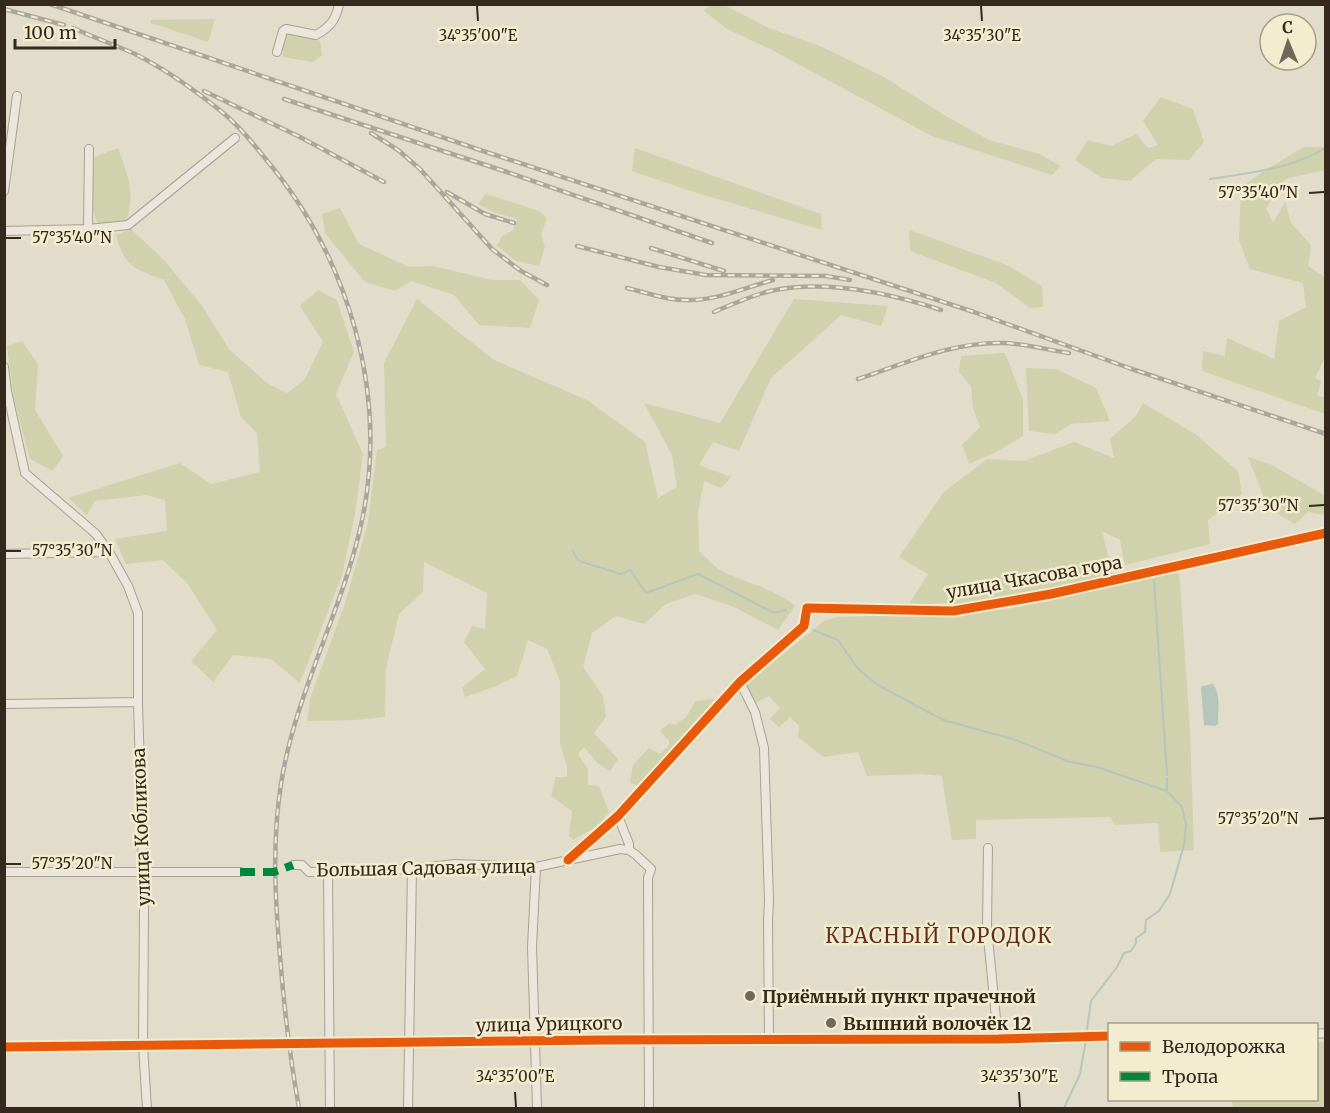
<svg xmlns="http://www.w3.org/2000/svg" width="1330" height="1113" viewBox="0 0 1330 1113" font-family="Merriweather,serif">
<style>
.green{fill:#cfd2ac}
.water{fill:#b5c7bd}
.lines{fill:none;stroke-linecap:round;stroke-linejoin:round}
.stream{stroke:#b5c7bd;stroke-width:2}
.minor-casing{stroke:#a7a194;stroke-width:10}
.minor{stroke:#eae6db;stroke-width:8}
.rail-casing{stroke:#a9a69c;stroke-width:4.5}
.rail{stroke:#f4ecce;stroke-width:2;stroke-dasharray:7;stroke-linecap:butt}
.quiet{stroke:#00873e;stroke-width:8;stroke-dasharray:15 8;stroke-linecap:butt}
.cycleway-casing{stroke:#f4ecce;stroke-width:13}
.cycleway{stroke:#e8590c;stroke-width:9}
.ticks{fill:none;stroke:#34291c;stroke-width:2}
.poi-dot{fill:#716859;stroke:#f4ecce;stroke-width:2}
.labels{text-anchor:middle;dominant-baseline:central;stroke-width:5;stroke-linejoin:round;paint-order:stroke}
.street-label{font-size:18px;fill:#34291c;stroke:#f4ecce}
.poi-label{font-size:18px;font-weight:bold;fill:#34291c;stroke:#f4ecce;text-anchor:start}
.neighbourhood-label{font-size:20px;letter-spacing:1.5px;fill:#602f1d;stroke:#f4ecce}
.ticks-label{font-size:15px;text-anchor:middle;fill:#34291c;stroke:#f4ecce;stroke-width:5;stroke-linejoin:round;paint-order:stroke}
</style>
<rect width="100%" height="100%" fill="#e2dcca"/>
<path class="green" d="M 712,5 L 724,5 L 769,28 L 820,46 L 884,77 L 939,112 L 989,140 L 1040,154 L 1060,166 L 1052,175 L 932,136 L 770,49 L 727,29 L 703,10 Z
M 215,19 L 208,42 L 151,23 L 151,20 Z
M 287,32 L 304,35 L 320,41 L 322,55 L 313,62 L 283,57 L 283,40 Z
M 1161,97 L 1193,109 L 1204,142 L 1189,160 L 1156,159 L 1130,181 L 1102,178 L 1075,160 L 1088,140 L 1111,146 L 1136,134 L 1148,148 L 1158,145 L 1143,121 Z
M 1304,147 L 1325,147 L 1325,170 L 1285,179 L 1266,208 L 1273,223 L 1285,202 L 1291,223 L 1311,245 L 1308,266 L 1325,277 L 1325,357 L 1315,378 L 1321,381 L 1317,396 L 1325,397 L 1325,414 L 1202,371 L 1203,351 L 1225,356 L 1227,338 L 1274,359 L 1279,321 L 1306,307 L 1303,283 L 1250,269 L 1239,240 L 1241,187 L 1267,169 Z
M 118,148 C 127,173 137,197 125,222 L 99,224 C 88,212 93,174 94,157 Z
M 635,148 L 821,214 L 822,230 L 694,192 L 632,171 Z
M 486,194 L 539,211 L 547,218 L 541,235 L 545,246 L 539,266 L 516,261 L 497,246 L 502,236 L 513,230 L 517,219 L 493,212 L 478,204 Z
M 340,208 L 359,244 L 409,267 L 433,266 L 492,280 L 520,280 L 539,300 L 530,328 L 479,325 L 454,295 L 411,281 L 395,291 L 365,282 L 325,233 L 322,214 Z
M 131,229 L 164,260 L 202,306 L 229,349 L 268,384 L 287,393 L 305,379 L 323,342 L 300,306 L 318,290 L 337,300 L 354,352 L 336,394 L 363,454 L 355,514 L 342,575 L 300,683 L 271,659 L 233,655 L 213,682 L 191,661 L 217,630 L 188,584 L 163,560 L 126,564 L 115,539 L 167,531 L 165,500 L 146,495 L 95,501 L 87,515 L 68,498 L 180,463 L 211,484 L 260,472 L 257,433 L 241,417 L 228,372 L 199,365 L 185,319 L 164,280 C 135,269 125,268 116,235 Z
M 909,230 L 1007,265 L 1042,286 L 1043,307 L 1030,308 L 996,283 L 910,251 Z
M 417,299 L 494,360 L 587,400 L 645,442 L 658,498 L 677,487 L 672,455 L 644,403 L 720,423 L 794,299 L 888,306 L 881,326 L 841,315 L 771,378 L 739,451 L 713,442 L 699,465 L 731,477 L 721,488 L 704,481 L 698,512 L 699,551 C 706,557 715,568 724,572 C 748,584 772,587 795,606 L 778,630 L 734,607 L 695,594 L 666,604 L 644,624 L 616,616 L 592,633 L 583,667 L 603,696 L 606,717 L 594,733 L 618,759 L 610,771 L 597,763 L 584,747 L 578,754 L 588,769 L 588,785 L 599,786 L 609,812 L 599,825 L 573,840 L 569,836 L 572,811 L 551,796 L 556,777 L 567,777 L 567,766 L 560,744 L 560,681 L 547,649 L 528,640 L 517,676 L 496,686 L 465,697 L 462,688 L 485,669 L 464,642 L 472,626 L 485,629 L 487,593 L 424,562 L 423,592 L 399,614 L 386,668 L 385,717 L 355,720 L 307,721 L 310,699 L 345,603 L 368,523 L 377,450 L 386,447 L 384,363 Z
M 22,341 L 38,364 L 35,410 L 63,456 L 53,471 L 30,459 L 14,400 L 7,346 Z
M 1005,353 L 1023,400 L 1023,436 L 998,451 L 969,464 L 962,445 L 980,427 L 973,408 L 971,386 L 959,372 L 961,356 Z
M 1026,368 L 1056,369 L 1096,388 L 1110,421 L 1071,424 L 1055,434 L 1029,431 Z
M 1143,403 L 1195,434 L 1238,471 L 1242,494 L 1208,520 L 1210,544 L 1125,565 L 1120,540 L 1102,531 L 1113,576 C 1060,588 1006,603 952,607 L 950,603 L 909,604 L 928,574 L 899,557 L 943,493 L 987,459 L 1024,461 L 1074,442 L 1114,458 L 1110,439 L 1136,416 Z
M 1248,457 L 1270,464 L 1324,495 L 1325,498 L 1325,515 L 1308,512 L 1295,524 L 1268,508 Z
M 1179,570 L 1190,730 L 1194,850 L 1160,852 L 1158,823 L 1114,825 L 1111,817 L 976,820 L 976,839 L 952,840 L 942,776 L 921,774 L 867,776 L 858,752 L 823,757 L 798,737 L 799,726 L 790,717 L 779,727 L 770,719 L 780,708 L 769,696 L 755,703 L 747,688 L 748,683 L 824,621 L 837,617 L 904,615 L 950,616 L 1013,608 Z
M 714,699 C 699,729 662,760 638,785 L 630,783 L 633,765 L 649,748 L 660,754 L 669,745 L 669,740 L 660,731 L 669,723 L 675,725 L 686,717 L 696,701 Z
M 1317,1042 L 1325,1042 L 1325,1108 L 1233,1108 L 1232,1100 L 1316,1100 Z"/>
<path class="water" d="M 1213,684 C 1221,695 1218,710 1218,724 L 1215,726 L 1204,725 L 1201,689 L 1202,686 Z"/>
<g class="lines">
<path class="stream" d="M 1210,179 C 1250,173 1290,169 1326,148
M 572,550 L 579,561 L 621,574 L 630,570 L 646,593 L 698,574 L 774,613 L 786,610
M 1154,580 L 1167,775
M 813,630 L 838,640 L 858,669 L 878,685 L 943,720 L 1016,740 L 1067,761 L 1097,767 L 1167,791 L 1182,807 L 1186,825 L 1184,845 L 1170,894 L 1159,911 L 1146,920 L 1145,932 L 1136,938 L 1136,943 L 1131,951 L 1124,953 L 1117,967 L 1091,1001 L 1087,1029
M 1167,791 L 1167,778
M 1064,1108 L 1080,1074 L 1086,1040"/>
<g class="minor-casing">
<path id="minor" d="M 277,52 L 283,31 L 286,29 L 316,35 C 330,27 336,20 339,4
M 4,191 L 17,96
M 88,229 L 89,149
M 4,231 L 88,229 L 128,225 L 235,138
M 4,367 L 7,391 L 25,473 L 96,534 L 109,552 L 128,586 L 138,613 L 138,702 L 144,910 L 143,1046 L 147,1108
M 4,554 L 109,552
M 740,682 L 755,712 L 764,748 L 769,900 L 768,921 L 769,1039
M 4,704 L 138,702
M 618,816 L 629,844 L 629,850
M 988,848 L 987,927 L 998,1039
M 568,860 L 618,816 L 740,682 L 804,626 L 807,608 L 953,611 L 1051,594 L 1326,533
M 293,865 L 302,865 L 309,872 L 412,869 L 455,864 L 536,867 L 620,849 L 629,850 L 636,855 L 651,869 L 648,878 L 649,1108
M 536,867 L 532,947 L 537,1108
M 328,871 L 330,1108
M 4,872 L 240,872
M 1316,1034 L 1326,1033
M 4,1047 L 603,1040 L 998,1039 L 1110,1036
M 408,1108 L 412,869"/>
</g>
<use href="#minor" class="minor"/>
<g class="rail-casing">
<path id="rail" d="M 50,4 L 480,150 L 974,312 L 1129,368 L 1326,434
M 4,9 L 64,25
M 73,28 C 93,37 115,45 135,54 C 165,69 196,91 222,112 C 238,125 251,141 264,157 C 349,257 390,395 361,525 C 341,614 295,694 281,784 C 272,841 275,898 280,956 C 284,1007 290,1058 299,1108
M 204,91 L 300,137 L 384,182
M 284,99 L 507,172 L 712,243
M 371,133 L 398,150 L 420,169 L 492,249 L 521,271 L 547,285
M 447,192 L 485,214 L 514,223
M 577,246 L 659,267 L 706,275 L 826,276 L 850,280
M 651,248 L 724,271
M 627,288 C 648,293 669,301 691,300 C 718,300 747,287 773,280
M 714,312 C 733,304 754,294 775,290 C 829,280 889,293 941,310
M 858,379 C 906,363 954,341 1005,343 C 1026,344 1048,350 1069,353"/>
</g>
<use href="#rail" class="rail"/>
<path class="quiet" d="M 240,872 L 274,872 L 293,865"/>
<g class="cycleway-casing">
<path id="cycleway" d="M 568,860 L 618,816 L 740,682 L 804,626 L 807,608 L 953,611 L 1051,594 L 1326,533
M 4,1047 L 603,1040 L 998,1039 L 1110,1036"/>
</g>
<use href="#cycleway" class="cycleway"/>
</g>
<path class="ticks" d="M 477,6 L 478,21M 981,6 L 982,21M 1309,193 L 1324,192M 6,238 L 21,238M 1309,506 L 1324,505M 6,551 L 21,551M 1309,819 L 1324,818M 6,864 L 21,864M 515,1092 L 516,1107M 1019,1092 L 1020,1107"/>
<g class="poi-dot">
<circle cx="750" cy="996" r="6"/>
<circle cx="831" cy="1023" r="6"/>
</g>
<g class="labels">
<g class="street-label">
<text transform="translate(1034 577) rotate(-10)">улица Чкасова гора</text>
<text transform="translate(141 827) rotate(-92)">улица Кобликова</text>
<text transform="translate(426 868) rotate(-1)">Большая Садовая улица</text>
<text transform="translate(549 1024) rotate(-1)">улица Урицкого</text>
</g>
<g class="poi-label">
<text x="762" y="996">Приёмный пункт прачечной</text>
<text x="843" y="1023">Вышний волочёк 12</text>
</g>
<g class="neighbourhood-label">
<text x="939" y="935">КРАСНЫЙ ГОРОДОК</text>
</g>
</g>
<g class="ticks-label">
<text x="478" y="41">34°35'00"E</text>
<text x="982" y="41">34°35'30"E</text>
<text x="1258" y="198">57°35'40"N</text>
<text x="72" y="243">57°35'40"N</text>
<text x="1258" y="511">57°35'30"N</text>
<text x="72" y="556">57°35'30"N</text>
<text x="1258" y="824">57°35'20"N</text>
<text x="72" y="869">57°35'20"N</text>
<text x="515" y="1082">34°35'00"E</text>
<text x="1019" y="1082">34°35'30"E</text>
</g>
<rect width="1330" height="1113" fill="none" stroke="#34291c" stroke-width="12"/>
<rect x="1108" y="1023" width="210" height="78" fill="#f4ecce" stroke="#a79e87" stroke-width="1.5"/>
<rect x="1120" y="1042" width="30" height="9" fill="#e8590c" stroke="#a79e87" stroke-width="1.5"/>
<text x="1162" y="1053" font-size="18" fill="#34291c">Велодорожка</text>
<rect x="1120" y="1072" width="30" height="9" fill="#00873e" stroke="#a79e87" stroke-width="1.5"/>
<text x="1162" y="1083" font-size="18" fill="#34291c">Тропа</text>
<g transform="translate(1288 42) rotate(358)"><circle r="28" fill="#f4ecce" stroke="#a79e87" stroke-width="1.5"/>
<path d="M0-4.5L10 22L0 15L-10 22Z" fill="#716859"/>
<text y="-9" font-size="16" font-weight="bold" text-anchor="middle" fill="#34291c">С</text>
</g>
<path d="M15 39v9h100v-9" fill="none" stroke="#34291c" stroke-width="3"/>
<text x="24" y="39" font-size="18" fill="#34291c" stroke="#f4ecce" stroke-width="4.5" paint-order="stroke">100 m</text>
</svg>
